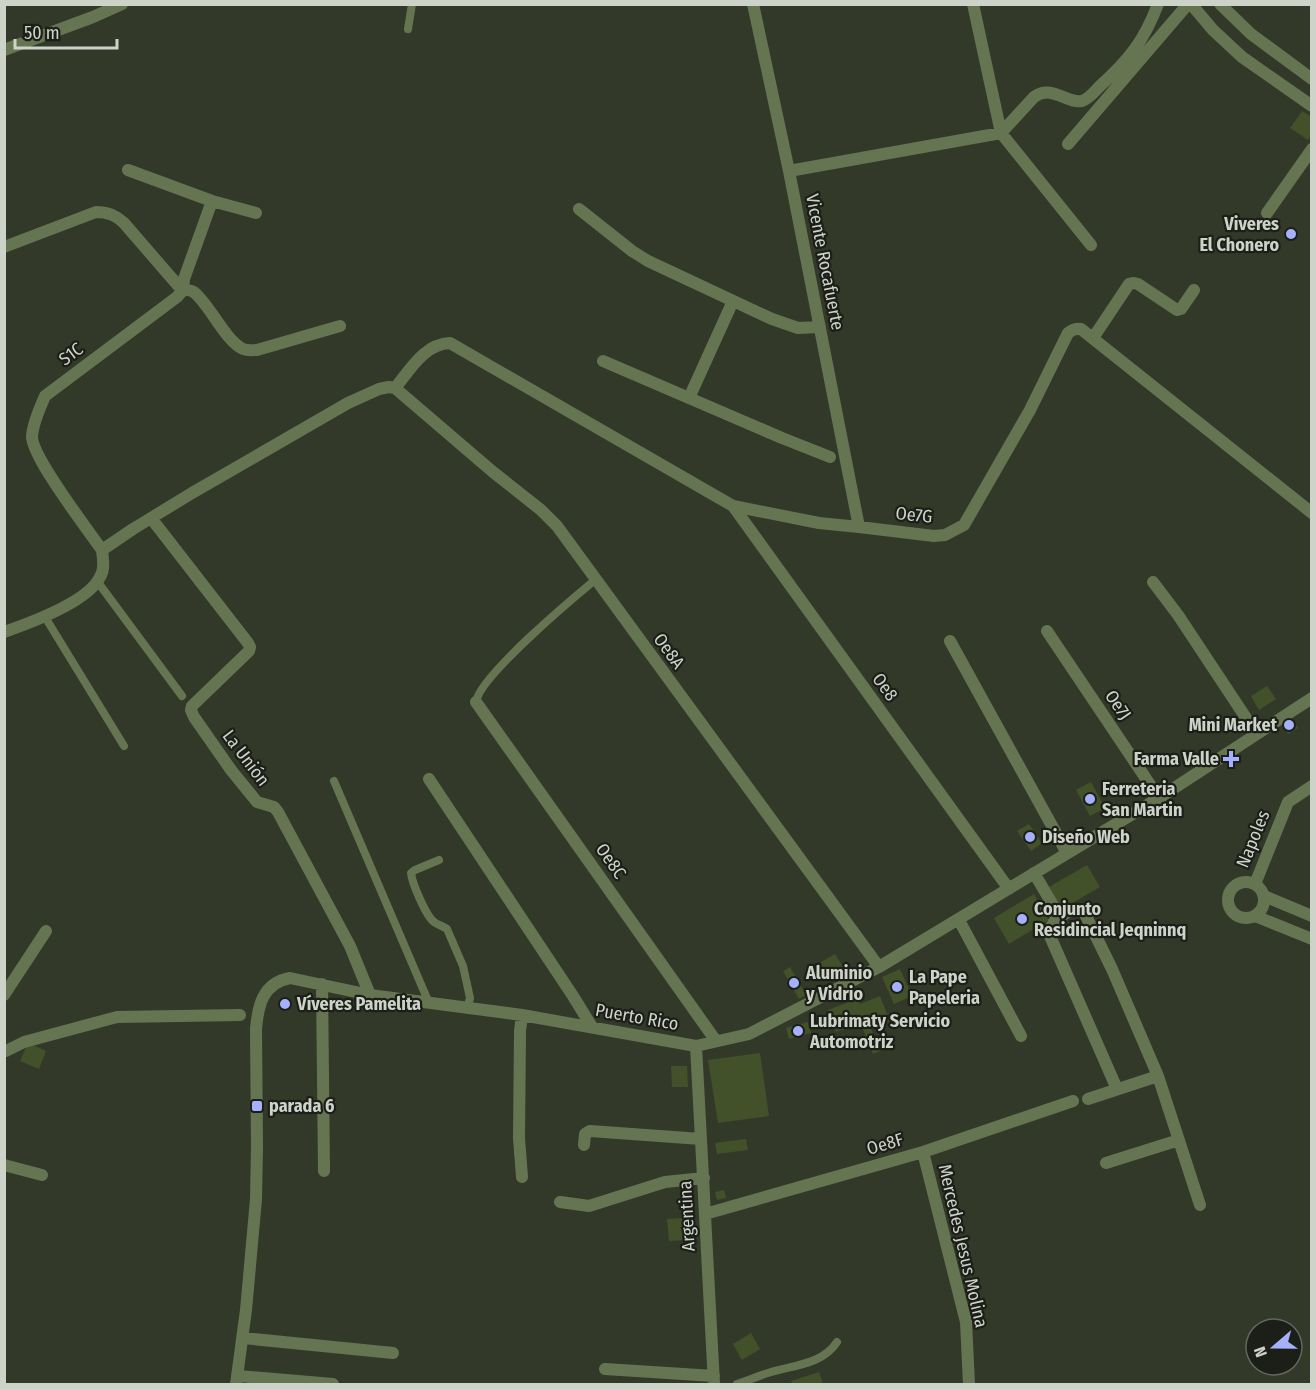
<svg xmlns="http://www.w3.org/2000/svg" width="1316" height="1389" viewBox="0 0 1316 1389" font-family="'Fira Sans Condensed',sans-serif">
<style>
.building{fill:#425129}
.lines{fill:none;stroke-linecap:round;stroke-linejoin:round}
.service{stroke:#667551;stroke-width:8}
.minor{stroke:#667551;stroke-width:12}
.tertiary{stroke:#667551;stroke-width:12}
.poi-dot{fill:#a5b1fc;stroke:#1c1f18;stroke-width:2}
.labels{text-anchor:middle;dominant-baseline:central;stroke-width:4.5;stroke-linejoin:round;paint-order:stroke}
.poi-label{font-size:18px;font-weight:bold;fill:#ced3c9;stroke:#1c1f18;text-anchor:start}
.street-label{font-size:18px;fill:#ced3c9;stroke:#1c1f18}
</style>
<rect width="100%" height="100%" fill="#333929"/>
<path class="building" d="M 1302,111 L 1312,117 L 1312,134 L 1308,140 L 1290,128 Z
M 1267,686 L 1276,699 L 1259,710 L 1251,696 Z
M 1290,716 L 1298,728 L 1288,734 L 1281,722 Z
M 1091,782 L 1105,808 L 1090,816 L 1076,790 Z
M 1029,824 L 1042,843 L 1031,851 L 1017,831 Z
M 1087,865 L 1100,887 L 1062,909 L 1049,887 Z
M 1034,894 L 1049,920 L 1009,944 L 994,918 Z
M 835,954 L 845,970 L 826,982 L 816,965 Z
M 790,967 L 806,995 L 799,999 L 783,971 Z
M 900,969 L 912,996 L 894,1004 L 882,977 Z
M 880,996 L 890,1021 L 871,1028 L 880,1051 L 873,1054 L 857,1014 L 852,1016 L 855,1025 L 836,1032 L 828,1010 L 859,998 L 860,1004 Z
M 808,1022 L 811,1033 L 789,1039 L 786,1028 Z
M 28,1043 L 46,1051 L 39,1069 L 20,1061 Z
M 760,1053 L 769,1116 L 718,1123 L 708,1060 Z
M 671,1066 L 687,1066 L 688,1087 L 672,1087 Z
M 746,1139 L 748,1150 L 717,1154 L 715,1143 Z
M 724,1190 L 726,1198 L 717,1200 L 715,1192 Z
M 683,1218 L 685,1240 L 669,1241 L 667,1219 Z
M 751,1333 L 760,1349 L 742,1360 L 733,1344 Z
M 819,1372 L 823,1384 L 793,1384 L 791,1381 Z"/>
<g class="lines">
<path class="service" d="M 408,29 L 412,4
M 97,581 L 182,696
M 45,617 L 124,746
M 476,702 C 479,677 572,599 595,580
M 334,781 L 429,1003
M 439,860 L 415,870 L 411,873 C 412,883 426,916 434,922 C 438,925 443,926 447,929 L 463,966 L 470,998 L 467,1008
M 737,1384 C 747,1381 758,1376 768,1373 C 793,1365 822,1365 837,1342"/>
<path class="minor" d="M 753,4 L 789,171 L 859,527
M 973,4 L 1001,133 L 1091,245
M 1220,4 L 1251,34 L 1312,79
M 4,50 L 93,17 L 122,4
M 1068,144 L 1188,4
M 128,170 L 212,201 L 256,213
M 789,171 L 1001,133 L 1034,97 C 1053,84 1066,104 1082,101 C 1089,99 1095,91 1100,86 C 1129,60 1144,41 1158,4
M 579,209 L 632,251 L 648,261 L 772,319 L 798,328 L 820,327
M 1267,213 L 1312,149
M 4,247 L 96,212 C 108,212 115,215 124,223 L 175,282 C 177,285 179,287 182,289 C 187,291 191,289 195,293 C 211,307 225,340 243,349 C 248,351 252,350 257,350 L 340,326
M 1093,338 L 1129,284 L 1134,283 L 1138,284 L 1177,310 L 1181,309 L 1194,290
M 603,361 L 782,438 L 830,457
M 395,388 C 410,370 424,344 450,343 L 733,506 L 819,523 L 859,527 L 934,536 L 945,535 L 964,525 L 1030,410 L 1068,333 C 1072,330 1076,328 1081,329 L 1312,513
M 395,388 L 493,472 L 541,510 L 557,526 L 879,967
M 689,398 L 733,301
M 733,506 L 1009,889
M 151,518 L 192,493 L 348,403 L 379,389 L 389,387 L 395,388
M 102,550 L 133,529 L 151,518 L 248,643 L 250,647 L 249,651 L 192,706 L 191,710 L 194,717 L 231,770 L 257,802 L 274,807 L 278,812 L 350,946 L 370,995
M 1153,582 L 1178,615 L 1256,733
M 1047,631 L 1159,798
M 4,632 C 30,623 88,602 100,577 C 105,569 103,560 102,550 C 88,530 31,456 32,436 C 33,422 40,408 45,396 L 177,297 L 183,290 L 184,279 L 212,201
M 950,641 L 1067,853
M 476,702 L 716,1041
M 429,779 L 573,996 L 592,1027
M 1034,873 L 1060,917
M1228 900a18 18 0 1 1 36 0a18 18 0 1 1-36 0Z
M 1255,884 L 1288,802 L 1312,786
M 1264,896 L 1312,916
M 1255,916 L 1312,939
M 959,920 L 1021,1036
M 322,984 L 324,1171
M 4,995 L 46,931
M 696,1046 L 714,1384
M 6,1051 L 24,1042 L 117,1017 L 240,1015
M 1117,1089 L 1050,936 L 1051,927 L 1055,920 L 1073,909 L 1077,909 L 1084,912 L 1112,969 L 1158,1076 L 1200,1205
M 1088,1099 L 1158,1076
M 584,1145 L 585,1134 L 590,1131 L 701,1139
M 923,1152 L 966,1322 L 969,1384
M 1106,1163 L 1179,1140
M 4,1165 L 42,1175
M 522,1177 L 519,1138 L 520,1031 L 522,1015
M 560,1202 L 589,1206 L 665,1182 L 704,1178
M 705,1214 L 923,1152 L 1073,1101
M 243,1338 L 393,1353
M 605,1369 L 714,1376
M 239,1376 L 333,1384
M 236,1384 L 246,1310 L 256,1199 L 257,1147 L 256,1029 C 258,1005 263,983 290,978 L 370,995 L 522,1015 L 696,1046 L 749,1034 L 879,967 L 1159,798 L 1312,698"/>
<path class="tertiary" d="M 1191,4 L 1213,30 L 1242,57 L 1312,106"/>
</g>
<g class="poi-dot">
<circle cx="1291" cy="234" r="6"/>
<circle cx="1289" cy="725" r="6"/>
<path d="M1228 750h6v6h6v6h-6v6h-6v-6h-6v-6h6z"/>
<circle cx="1090" cy="799" r="6"/>
<circle cx="1030" cy="837" r="6"/>
<circle cx="1022" cy="919" r="6"/>
<circle cx="794" cy="983" r="6"/>
<circle cx="897" cy="987" r="6"/>
<circle cx="285" cy="1004" r="6"/>
<circle cx="798" cy="1031" r="6"/>
<rect x="251" y="1100" width="12" height="12" rx="3"/>
</g>
<g class="labels">
<g class="poi-label">
<text x="1279" y="224" text-anchor="end">Viveres<tspan x="1279" dy="21">El Chonero</tspan></text>
<text x="1277" y="725" text-anchor="end">Mini Market</text>
<text x="1219" y="759" text-anchor="end">Farma Valle</text>
<text x="1102" y="789">Ferreteria<tspan x="1102" dy="21">San Martin</tspan></text>
<text x="1042" y="837">Diseño Web</text>
<text x="1034" y="909">Conjunto<tspan x="1034" dy="21">Residincial Jeqninnq</tspan></text>
<text x="806" y="973">Aluminio<tspan x="806" dy="21">y Vidrio</tspan></text>
<text x="909" y="977">La Pape<tspan x="909" dy="21">Papeleria</tspan></text>
<text x="297" y="1004">Víveres Pamelita</text>
<text x="810" y="1021">Lubrimaty Servicio<tspan x="810" dy="21">Automotriz</tspan></text>
<text x="269" y="1106">parada 6</text>
</g>
<g class="street-label">
<text transform="translate(825 262) rotate(79)">Vicente Rocafuerte</text>
<text transform="translate(71 354) rotate(-37)">S1C</text>
<text transform="translate(914 515) rotate(6)">Oe7G</text>
<text transform="translate(669 651) rotate(54)">Oe8A</text>
<text transform="translate(885 687) rotate(54)">Oe8</text>
<text transform="translate(1118 705) rotate(56)">Oe7J</text>
<text transform="translate(246 758) rotate(53)">La Unión</text>
<text transform="translate(1253 839) rotate(-68)">Napoles</text>
<text transform="translate(611 861) rotate(55)">Oe8C</text>
<text transform="translate(637 1017) rotate(10)">Puerto Rico</text>
<text transform="translate(885 1144) rotate(-16)">Oe8F</text>
<text transform="translate(687 1216) rotate(-93)">Argentina</text>
<text transform="translate(963 1246) rotate(77)">Mercedes Jesus Molina</text>
</g>
</g>
<rect width="1316" height="1389" fill="none" stroke="#ced3c9" stroke-width="12"/>
<g transform="translate(1274 1347) rotate(250)"><circle r="28" fill="#1c1f18" stroke="#63675f" stroke-width="1.5"/>
<path d="M0-4.5L10 22L0 15L-10 22Z" fill="#a5b1fc"/>
<text y="-9" font-size="16" font-weight="bold" text-anchor="middle" fill="#ced3c9">N</text>
</g>
<path d="M15 39v9h102v-9" fill="none" stroke="#ced3c9" stroke-width="3"/>
<text x="24" y="39" font-size="18" fill="#ced3c9" stroke="#1c1f18" stroke-width="4.5" paint-order="stroke">50 m</text>
</svg>
